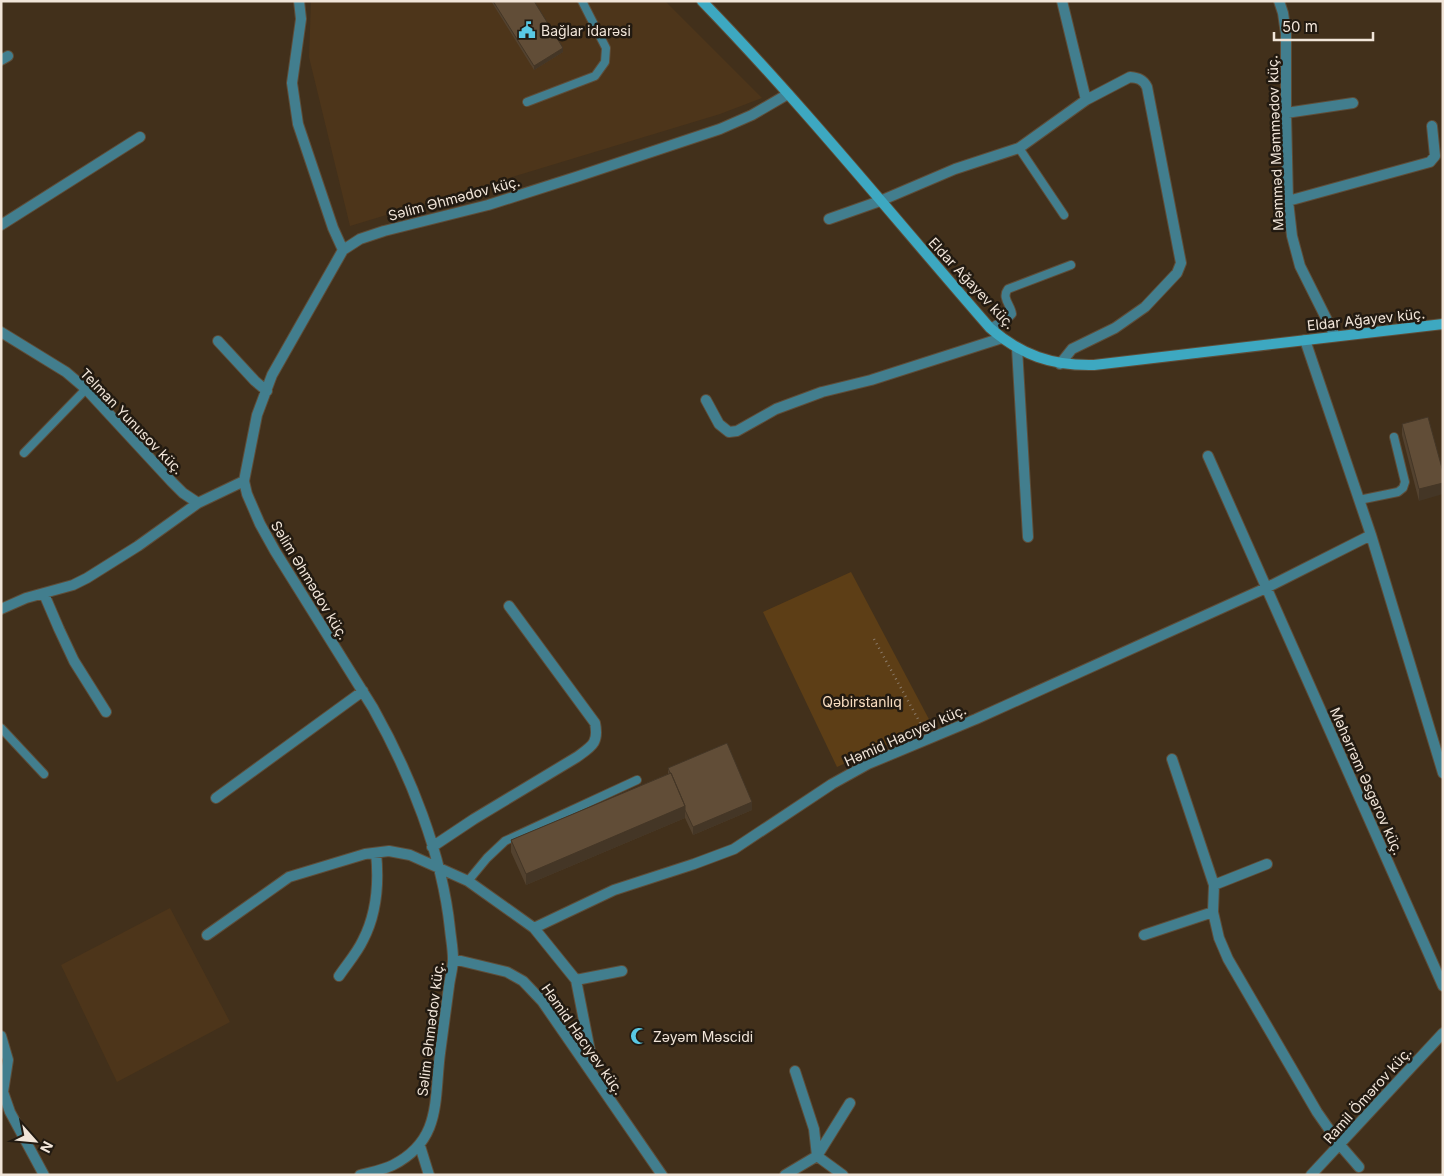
<svg xmlns="http://www.w3.org/2000/svg" width="1444" height="1176" viewBox="0 0 1444 1176" font-family="Inter,sans-serif">
<style>
.built{fill:#4d351a}
.green{fill:#5d3e16}
.lines{fill:none;stroke-linecap:round;stroke-linejoin:round}
.lane-casing{stroke:#5e4d39;stroke-width:10}
.street-casing{stroke:#5e4d39;stroke-width:12}
.secondary-casing{stroke:#5e4d39;stroke-width:12}
.path{stroke:#8b7b6a;stroke-width:2.5;stroke-dasharray:1 4;stroke-linecap:butt}
.lane{stroke:#427e8e;stroke-width:8}
.street{stroke:#427e8e;stroke-width:10}
.secondary{stroke:#3da8c1;stroke-width:10}
.wall{fill:#53422f}
.shaded-wall{fill:#443626}
.building{fill:#614d37;stroke:#443626}
.labels{text-anchor:middle;dominant-baseline:central;stroke-width:5;stroke-linejoin:round;paint-order:stroke}
.poi-label{font-size:14px;fill:#f1e5d9;stroke:#221a11;text-anchor:start}
.street-label{font-size:14px;fill:#f1e5d9;stroke:#221a11}
.park-label{font-size:14px;fill:#f8ddc1;stroke:#221a11}
</style>
<rect width="100%" height="100%" fill="#42301b"/>
<path class="built" d="M 311,1 L 665,1 L 762,98 L 720,114 L 350,226 L 309,57 Z
M 170,908 L 230,1022 L 117,1082 L 61,965 Z"/>
<path class="green" d="M 851,572 L 932,725 L 837,767 L 763,612 Z"/>
<g class="lines">
<g class="lane-casing">
<path id="lane" d="M 527,102 L 595,76 L 605,62 L 606,48 L 582,1
M 1019,148 L 1064,215
M 990,328 L 1008,318 L 1012,314 C 1011,305 1001,298 1008,289 L 1071,265
M 24,453 L 86,389
M 1359,500 L 1398,492 L 1403,488 L 1405,482 L 1394,437
M 1,728 L 44,774
M 468,881 L 487,858 L 505,841 L 637,780"/>
</g>
<g class="street-casing">
<path id="street" d="M 299,1 L 301,19 L 292,83 L 298,124 L 333,228 L 343,250
M 1062,1 L 1086,100
M 1279,1 L 1283,13 L 1286,34 L 1286,113 L 1288,201 L 1292,236 L 1300,266 L 1335,336
M 1,60 L 8,56
M 1286,113 L 1353,103
M 1288,201 L 1430,162 L 1435,156 L 1432,126
M 829,219 L 880,201 L 955,169 L 1019,148 L 1086,100 L 1130,77 C 1138,78 1143,79 1147,87 L 1181,263 L 1177,273 L 1145,307 L 1115,328 L 1072,349 L 1060,364
M 1,225 L 140,137
M 1,332 L 66,372 L 86,389 L 172,482 L 183,493 L 198,503 L 244,481
M 1305,340 L 1371,535 L 1443,773
M 218,341 L 255,381 L 267,391
M 1017,348 L 1028,537
M 706,400 L 719,424 L 729,432 L 737,431 L 776,409 L 822,392 L 871,380 L 1002,338
M 1208,456 L 1443,986
M 44,594 L 59,629 L 74,661 L 106,712
M 1,609 L 26,598 L 73,585 L 87,578 L 138,546 L 198,503
M 1172,759 L 1214,885 L 1213,912 L 1219,938 L 1228,959 L 1317,1112 L 1340,1145 L 1359,1167
M 216,798 L 363,691
M 432,847 L 474,819 L 577,757 C 592,746 599,743 595,723 L 509,606
M 1214,885 L 1267,864
M 534,928 L 614,890 L 694,864 L 734,849 L 832,784 L 868,764 L 976,719 L 1266,588 L 1371,535
M 207,935 L 289,877 L 365,854 L 389,851 L 410,855 L 468,881 L 534,928 L 576,980 L 590,1051 L 586,1064
M 1144,935 L 1213,912
M 453,959 L 507,972 L 523,981 L 542,1001 L 662,1175
M 339,976 C 347,964 357,953 363,940 C 377,913 379,882 376,853
M 576,980 L 622,971
M 1,1036 L 8,1060 L 3,1092 L 10,1112 L 44,1175
M 795,1071 L 814,1129 L 817,1156 L 843,1175
M 420,1146 L 429,1175
M 360,1175 C 371,1172 383,1170 393,1165 C 442,1140 434,1100 440,1053 C 443,1031 446,1008 449,986 C 450,977 453,968 453,959 C 453,949 451,939 450,929 C 442,853 410,774 373,708 L 275,551 L 260,524 L 247,494 L 244,481 L 257,415 L 272,375 L 343,250 L 360,239 L 384,231 L 488,205 L 576,177 L 720,129 L 752,115 L 788,94
M 785,1175 L 817,1156 L 850,1103
M 1311,1175 L 1443,1033"/>
</g>
<g class="secondary-casing">
<path id="secondary" d="M 702,1 C 803,105 895,219 990,328 C 1021,355 1052,366 1094,365 L 1443,324"/>
</g>
<path class="path" d="M 874,639 L 924,730"/>
<use href="#lane" class="lane"/>
<use href="#street" class="street"/>
<use href="#secondary" class="secondary"/>
</g>
<path class="wall" d="M 491,1 L 534,1 L 563,52 L 534,70 Z
M 1402,424 L 1443,472 L 1419,501 L 1402,435 Z
M 668,768 L 752,810 L 693,835 L 685,818 L 526,885 L 511,852 L 511,840 L 668,774 Z"/>
<path class="shaded-wall" d="M 563,48 L 563,52 L 534,70 L 534,66 Z
M 1443,483 L 1443,494 L 1419,501 L 1419,489 Z
M 752,802 L 752,810 L 693,835 L 693,827 Z
M 685,806 L 685,818 L 526,885 L 526,874 Z"/>
<path class="building" d="M 493,1 L 534,1 L 563,48 L 534,66 Z
M 1428,417 L 1443,472 L 1443,483 L 1419,489 L 1402,424 Z
M 727,743 L 752,802 L 693,827 L 685,810 L 685,806 L 671,773 L 670,773 L 668,768 Z
M 671,773 L 685,806 L 526,874 L 511,840 Z"/>
<defs>
<g id="civic-bare" transform="scale(1.35)"><path d="M-.6-6.5H3V-4.5H.6V-3L4-1V1h2V6H-6V1h2V-1L-.6-3ZM-1.2 2.5V6h2.4V2.5Z" fill="#59c8e4" stroke="#221a11" stroke-width="2.5" paint-order="stroke"/></g>
<g id="mosque-bare" transform="scale(1.35)"><path d="M3.5-4.9A6 6 0 1 0 3.5 4.9A5 5 0 1 1 3.5-4.9Z" fill="#59c8e4" stroke="#221a11" stroke-width="2.5" paint-order="stroke"/></g>
</defs>
<g fill-rule="evenodd">
<use href="#civic-bare" x="527" y="30"/>
<use href="#mosque-bare" x="639" y="1036"/>
</g>
<g class="labels">
<g class="poi-label">
<text x="541" y="30">Bağlar idarəsi</text>
<text x="653" y="1036">Zəyəm Məscidi</text>
</g>
<g class="street-label">
<text transform="translate(1275 143) rotate(-92)">Məmməd Məmmədov küç.</text>
<text transform="translate(454 198) rotate(-15)">Səlim Əhmədov küç.</text>
<text transform="translate(972 283) rotate(47)">Eldar Ağayev küç.</text>
<text transform="translate(1366 319) rotate(-6)">Eldar Ağayev küç.</text>
<text transform="translate(132 421) rotate(46)">Telman Yunusov küç.</text>
<text transform="translate(310 580) rotate(59)">Səlim Əhmədov küç.</text>
<text transform="translate(905 735) rotate(-24)">Həmid Hacıyev küç.</text>
<text transform="translate(1367 781) rotate(66)">Məhərrəm Əsgərov küç.</text>
<text transform="translate(430 1029) rotate(-83)">Səlim Əhmədov küç.</text>
<text transform="translate(583 1039) rotate(55)">Həmid Hacıyev küç.</text>
<text transform="translate(1367 1095) rotate(-48)">Ramil Ömərov küç.</text>
</g>
<g class="park-label">
<text x="862" y="701">Qəbirstanlıq</text>
</g>
</g>
<rect width="1444" height="1176" fill="none" stroke="#f1e5d9" stroke-width="5"/>
<g transform="translate(35 1141) rotate(117)" stroke="#221a11" stroke-width="4" paint-order="stroke">
<path d="M0-4L9 19L0 12L-9 19Z" fill="#f1e5d9"/>
<text y="-8" font-size="14" font-weight="bold" text-anchor="middle" fill="#f1e5d9">N</text>
</g>
<path d="M1274 32v8h99v-8" fill="none" stroke="#f1e5d9" stroke-width="2.5"/>
<text x="1282" y="32" font-size="15" fill="#f1e5d9" stroke="#221a11" stroke-width="4" paint-order="stroke">50 m</text>
</svg>
